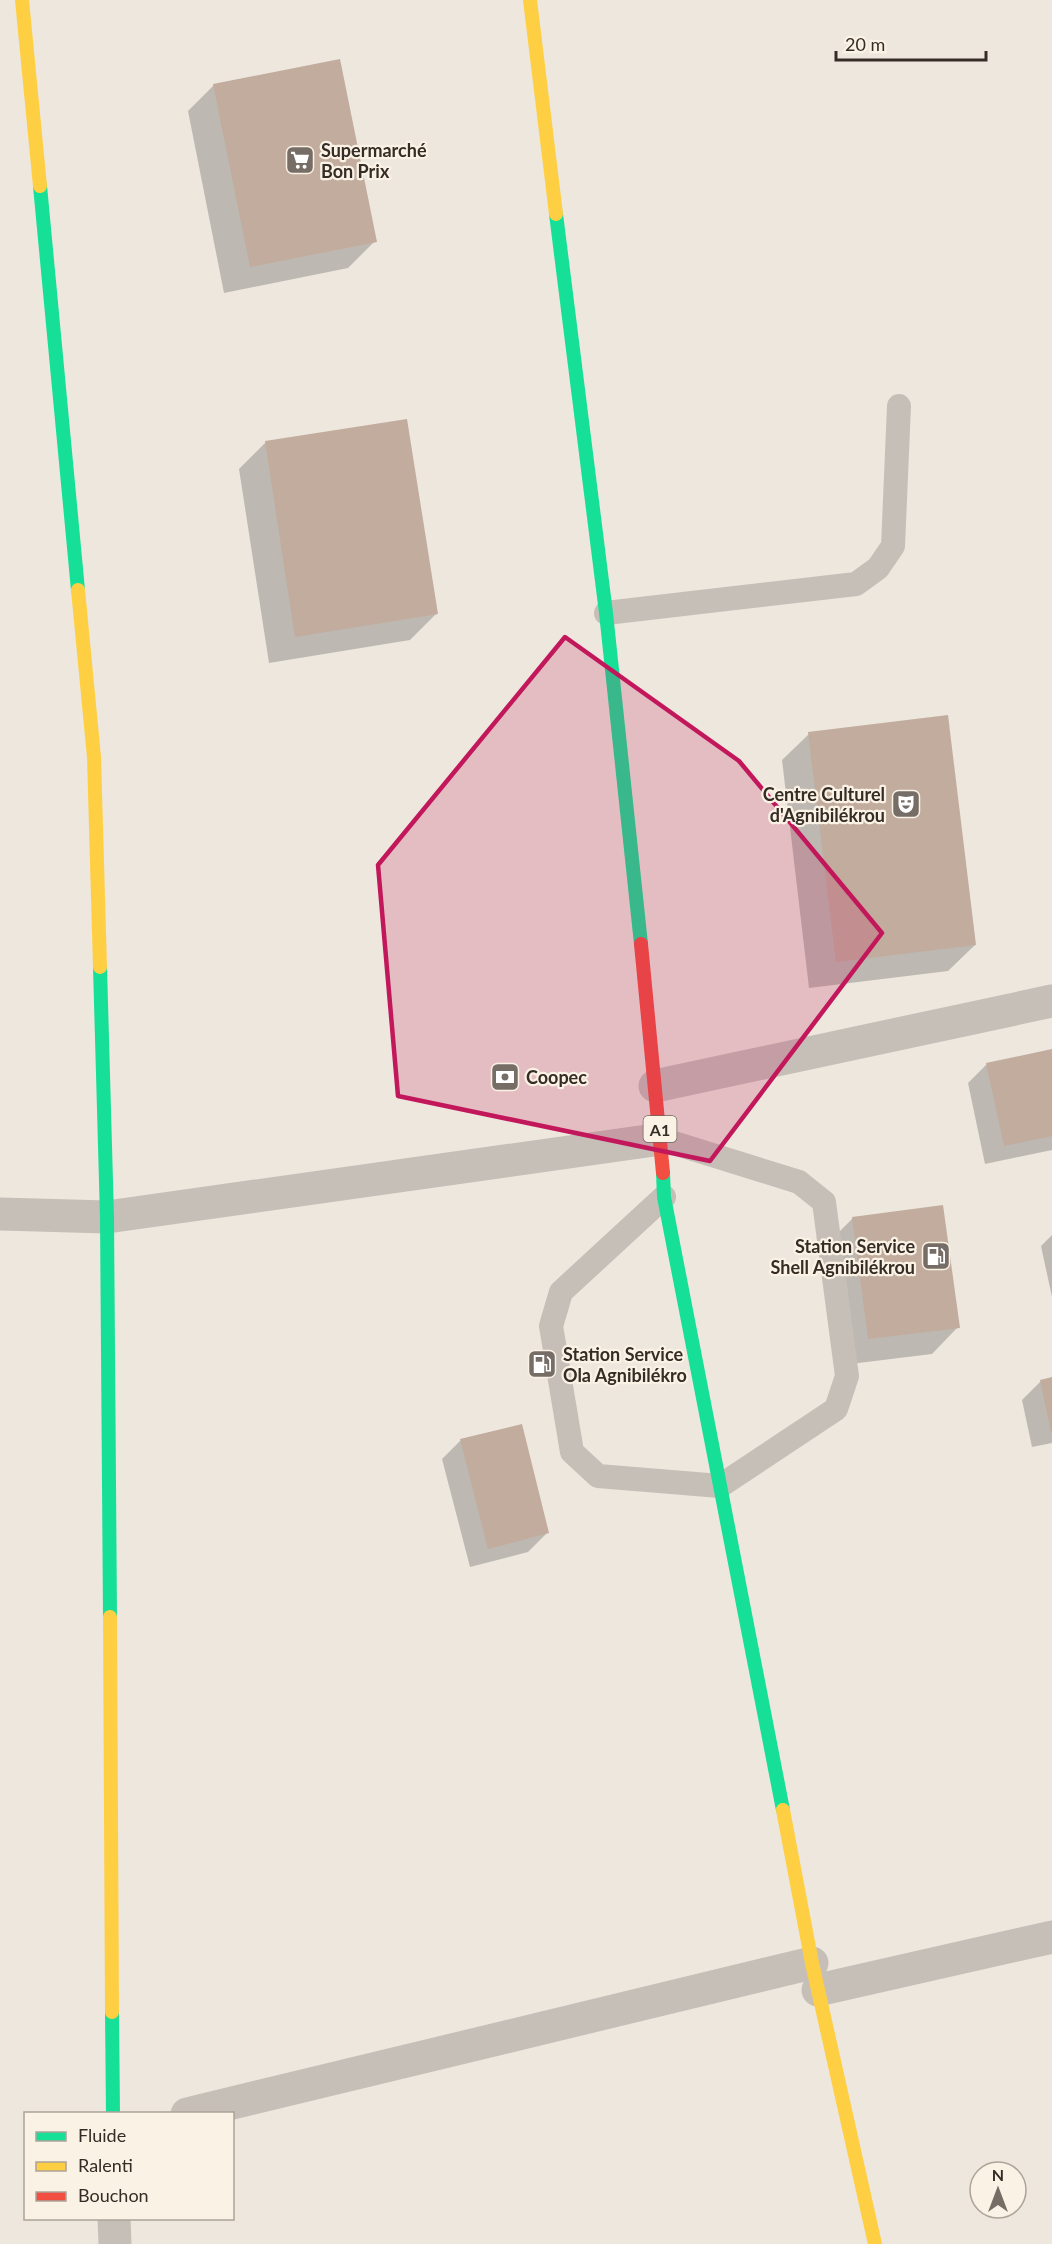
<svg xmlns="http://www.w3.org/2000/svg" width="1052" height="2244" viewBox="0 0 1052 2244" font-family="Lato,sans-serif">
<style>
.shadow{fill:#0003}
.building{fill:#c2ac9e}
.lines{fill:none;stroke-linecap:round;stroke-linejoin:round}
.lane{stroke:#c5bfb8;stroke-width:24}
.street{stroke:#c5bfb8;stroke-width:33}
.fast{stroke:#16e098;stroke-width:14}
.slow{stroke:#ffcf43;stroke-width:14}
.jam{stroke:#f24e42;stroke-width:14}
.marked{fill:#c2185b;fill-opacity:0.2;stroke:#c2185b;stroke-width:4.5;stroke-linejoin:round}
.labels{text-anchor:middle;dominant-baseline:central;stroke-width:4.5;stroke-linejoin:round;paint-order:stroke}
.shield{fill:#faf2e5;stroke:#71675f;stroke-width:1.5}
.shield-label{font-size:16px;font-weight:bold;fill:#362c26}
.poi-label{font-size:18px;font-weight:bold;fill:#362c26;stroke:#faf2e5;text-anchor:start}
</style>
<rect width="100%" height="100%" fill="#ede7de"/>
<path class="shadow" d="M 214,85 L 375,241 L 348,268 L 224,293 L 188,111 Z
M 266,442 L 436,614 L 410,640 L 269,663 L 239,469 Z
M 809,734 L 975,945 L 948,971 L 809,988 L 782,760 Z
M 1052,1051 L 1052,1150 L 985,1164 L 968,1083 L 987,1064 Z
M 853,1218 L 958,1327 L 932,1354 L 842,1365 L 826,1245 Z
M 1052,1235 L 1052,1297 L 1041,1246 Z
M 1052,1379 L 1052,1443 L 1032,1447 L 1022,1400 L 1041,1381 Z
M 461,1440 L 547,1533 L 528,1552 L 470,1567 L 442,1459 Z"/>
<path class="building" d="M 340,59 L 377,242 L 250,267 L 213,84 Z
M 407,419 L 438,614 L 295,637 L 265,441 Z
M 948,715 L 976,945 L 836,962 L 808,732 Z
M 1052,1049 L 1052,1136 L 1004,1146 L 986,1063 Z
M 943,1205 L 960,1328 L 868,1339 L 852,1217 Z
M 1052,1377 L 1052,1432 L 1051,1432 L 1040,1380 Z
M 522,1424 L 549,1533 L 488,1549 L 460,1439 Z"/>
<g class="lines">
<path class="lane" d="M 606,613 L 856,584 L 878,568 L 893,546 L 899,406
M 661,1139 L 799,1182 L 824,1202 L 847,1376 L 836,1409 L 720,1486 L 598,1476 L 572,1452 L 551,1326 L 561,1292 L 664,1197"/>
<path class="street" d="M 655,1086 L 1052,1001
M 0,1214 L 107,1217 L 661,1139
M 818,1990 L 1052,1937
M 187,2114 L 812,1963
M 114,2218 L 115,2244"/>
<path class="fast" d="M 40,186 L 78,590
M 556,214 L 606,613 L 641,944
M 100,967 L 107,1217 L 110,1617
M 663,1173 L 664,1197 L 783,1810
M 112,2012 L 113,2114"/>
<path class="slow" d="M 22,0 L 40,186
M 530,0 L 556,214
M 78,590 L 94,757 L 100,967
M 110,1617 L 112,2012
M 783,1810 L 812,1963 L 875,2244"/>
<path class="jam" d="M 641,944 L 663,1173"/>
</g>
<path class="marked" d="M 565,637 L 739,761 L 882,933 L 710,1161 L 398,1096 L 378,865 Z"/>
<defs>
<g id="supermarket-square" transform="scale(1.5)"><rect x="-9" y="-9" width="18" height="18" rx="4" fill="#766d66" stroke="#faf2e5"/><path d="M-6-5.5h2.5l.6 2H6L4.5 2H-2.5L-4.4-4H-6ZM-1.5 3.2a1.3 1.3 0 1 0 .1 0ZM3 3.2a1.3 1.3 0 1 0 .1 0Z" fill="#fff"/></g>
<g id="theatre-square" transform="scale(1.5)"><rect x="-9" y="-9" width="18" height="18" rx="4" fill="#766d66" stroke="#faf2e5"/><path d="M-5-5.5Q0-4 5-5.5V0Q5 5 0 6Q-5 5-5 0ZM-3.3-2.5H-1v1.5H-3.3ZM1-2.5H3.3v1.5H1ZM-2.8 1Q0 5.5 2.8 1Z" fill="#fff"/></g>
<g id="bank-square" transform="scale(1.5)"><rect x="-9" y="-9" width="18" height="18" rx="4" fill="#766d66" stroke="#faf2e5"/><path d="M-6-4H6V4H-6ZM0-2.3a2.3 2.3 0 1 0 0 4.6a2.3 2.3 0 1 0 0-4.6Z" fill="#fff"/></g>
<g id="fuel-square" transform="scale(1.5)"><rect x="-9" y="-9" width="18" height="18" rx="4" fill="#766d66" stroke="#faf2e5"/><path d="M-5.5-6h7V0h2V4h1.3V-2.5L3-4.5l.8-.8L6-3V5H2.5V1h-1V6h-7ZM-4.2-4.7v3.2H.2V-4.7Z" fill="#fff"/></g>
</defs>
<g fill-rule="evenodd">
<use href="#supermarket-square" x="300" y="160"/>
<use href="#theatre-square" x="906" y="804"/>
<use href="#bank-square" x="505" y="1077"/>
<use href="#fuel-square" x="936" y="1256"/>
<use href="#fuel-square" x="542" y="1364"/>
</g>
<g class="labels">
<rect class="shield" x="643.5" y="1116" width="33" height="26" rx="4.5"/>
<g class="shield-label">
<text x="660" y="1129">A1</text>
</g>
<g class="poi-label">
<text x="321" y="150">Supermarché<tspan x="321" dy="21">Bon Prix</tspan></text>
<text x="885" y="794" text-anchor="end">Centre Culturel<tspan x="885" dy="21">d'Agnibilékrou</tspan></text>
<text x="526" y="1077">Coopec</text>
<text x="915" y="1246" text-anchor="end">Station Service<tspan x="915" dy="21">Shell Agnibilékrou</tspan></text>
<text x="563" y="1354">Station Service<tspan x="563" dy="21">Ola Agnibilékro</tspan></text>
</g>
</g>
<rect x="24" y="2112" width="210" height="108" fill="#faf2e5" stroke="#aca399" stroke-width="1.5"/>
<rect x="36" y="2132" width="30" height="9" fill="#16e098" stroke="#aca399" stroke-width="1.5"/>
<text x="78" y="2142" font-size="18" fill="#362c26">Fluide</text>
<rect x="36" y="2162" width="30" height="9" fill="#ffcf43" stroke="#aca399" stroke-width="1.5"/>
<text x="78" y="2172" font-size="18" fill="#362c26">Ralenti</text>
<rect x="36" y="2192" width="30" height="9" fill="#f24e42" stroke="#aca399" stroke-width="1.5"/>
<text x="78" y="2202" font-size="18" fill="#362c26">Bouchon</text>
<g transform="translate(998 2190)"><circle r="28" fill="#faf2e5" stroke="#aca399" stroke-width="1.5"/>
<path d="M0-4.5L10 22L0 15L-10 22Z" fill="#766d66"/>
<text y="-9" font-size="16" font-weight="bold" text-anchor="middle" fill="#362c26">N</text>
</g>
<path d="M836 51v9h150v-9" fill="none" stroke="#362c26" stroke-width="3"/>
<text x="845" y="51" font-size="18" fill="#362c26" stroke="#faf2e5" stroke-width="4.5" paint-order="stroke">20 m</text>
</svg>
